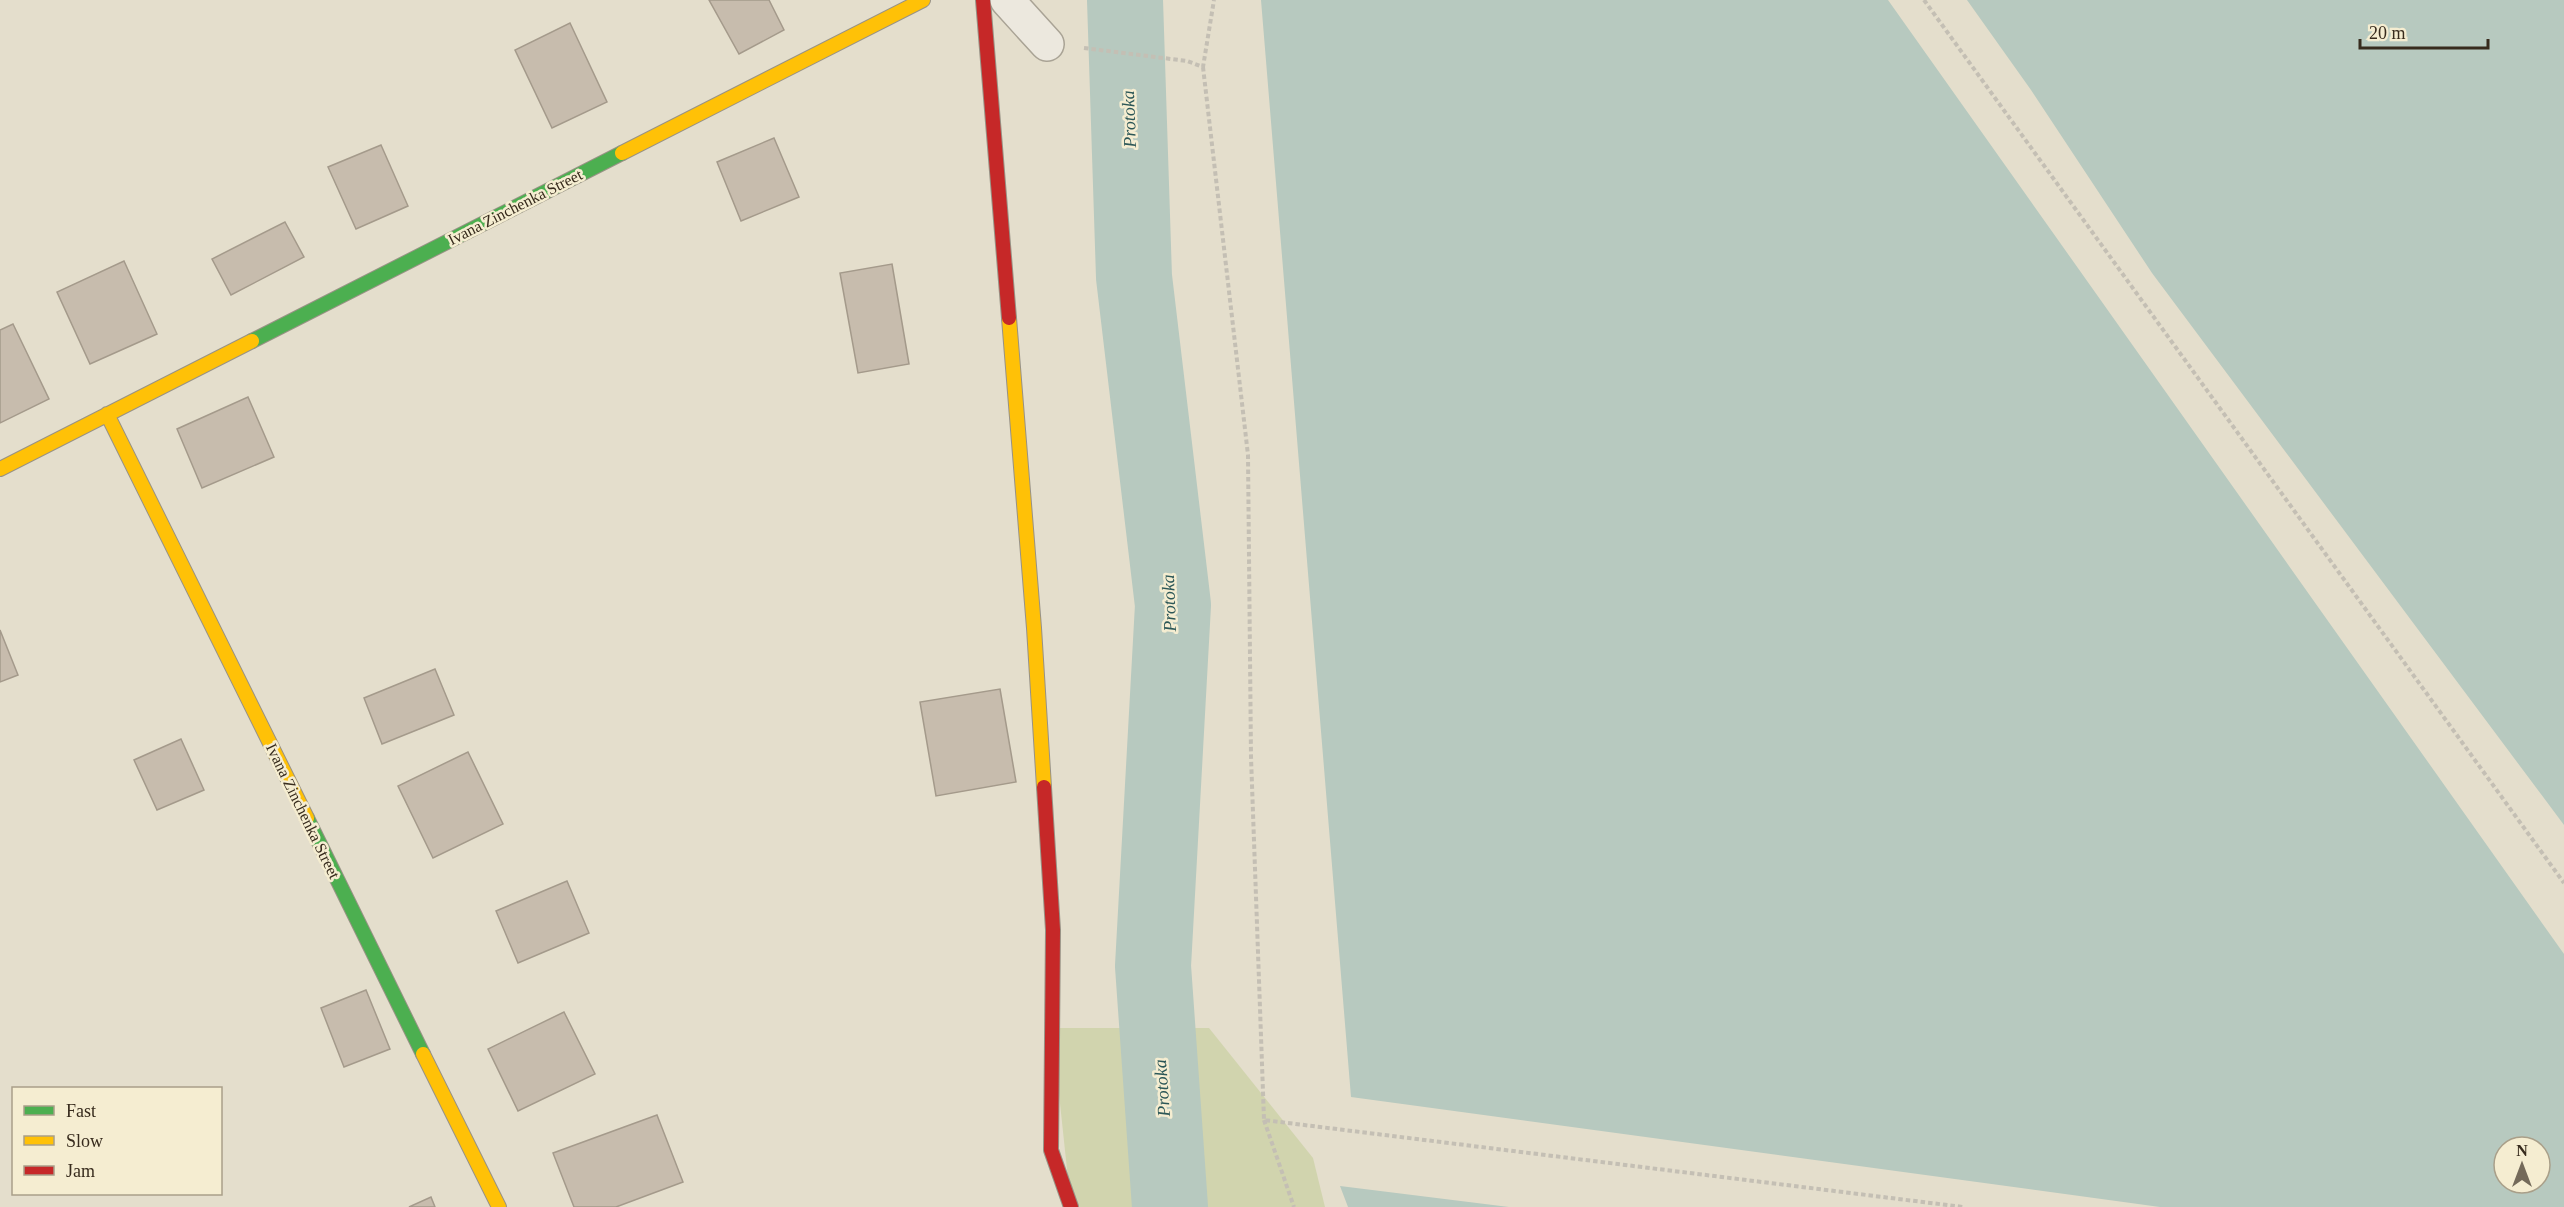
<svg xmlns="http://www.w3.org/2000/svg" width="2564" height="1207" viewBox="0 0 2564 1207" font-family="'Times New Roman',serif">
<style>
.green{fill:#d1d4ae}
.water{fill:#b7c9bf;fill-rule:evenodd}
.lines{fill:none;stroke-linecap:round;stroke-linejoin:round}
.river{stroke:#b7c9bf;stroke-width:76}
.building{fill:#c7bcad;stroke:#a49a8b;stroke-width:1.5}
.street-casing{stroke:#a9a395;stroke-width:36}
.fast-casing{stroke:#989285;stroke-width:16}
.slow-casing{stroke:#989285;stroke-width:16}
.jam-casing{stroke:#989285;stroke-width:16}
.path{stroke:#c4bfb4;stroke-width:4;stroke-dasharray:4.5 3;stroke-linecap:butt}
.street{stroke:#ece8de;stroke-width:33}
.fast{stroke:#4caf50;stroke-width:14}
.slow{stroke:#ffc107;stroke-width:14}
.jam{stroke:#c62828;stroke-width:14}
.labels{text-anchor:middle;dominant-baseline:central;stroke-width:5;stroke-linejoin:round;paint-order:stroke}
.street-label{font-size:16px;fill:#372b1d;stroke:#f5edd1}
.water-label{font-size:18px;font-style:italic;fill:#2c5757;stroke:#f5edd1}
</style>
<rect width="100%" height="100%" fill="#e4decc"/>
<path class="green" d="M 1052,1028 L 1209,1028 L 1313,1158 L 1325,1207 L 1071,1207 Z"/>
<path class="water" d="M 1261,0 L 1888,0 L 2564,954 L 2564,1207 L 2160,1207 L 1351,1097 ZM 2504,1147 L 2540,1147 L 2540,1183 L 2504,1183 Z
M 1967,0 L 2564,0 L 2564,825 L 2152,273 L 2031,90 Z
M 1340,1186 L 1509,1207 L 1348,1207 Z"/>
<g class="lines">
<path class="river" d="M 1125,0 L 1134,277 L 1173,605 L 1153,966 L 1170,1207"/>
</g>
<path class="building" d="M 709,0 L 769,0 L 784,30 L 739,54 Z
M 570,23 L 607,102 L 552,128 L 515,50 Z
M 774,138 L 799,197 L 741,221 L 717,162 Z
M 381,145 L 408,206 L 356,229 L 328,167 Z
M 285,222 L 304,257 L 231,295 L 212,259 Z
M 124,261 L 157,334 L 90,364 L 57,292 Z
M 892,264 L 909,364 L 858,373 L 840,273 Z
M 13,324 L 49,399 L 0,423 L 0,330 Z
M 248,397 L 274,457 L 202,488 L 177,429 Z
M 0,630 L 18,675 L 0,682 Z
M 435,669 L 454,715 L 382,744 L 364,698 Z
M 1000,689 L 1016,782 L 936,796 L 920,702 Z
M 181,739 L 204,790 L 157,810 L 134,760 Z
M 468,752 L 503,824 L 433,858 L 398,786 Z
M 567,881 L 589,933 L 518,963 L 496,911 Z
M 366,990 L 390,1049 L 344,1067 L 321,1008 Z
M 564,1012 L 595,1074 L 518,1111 L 488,1049 Z
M 657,1115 L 683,1182 L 616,1207 L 574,1207 L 553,1153 Z
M 431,1197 L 435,1207 L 409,1207 Z"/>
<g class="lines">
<g class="street-casing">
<path id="street" d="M 1007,0 L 1047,44"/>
</g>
<g class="fast-casing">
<path id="fast" d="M 252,341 L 622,153
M 307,818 L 423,1054"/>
</g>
<g class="slow-casing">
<path id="slow" d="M 622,153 L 923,0
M 1009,318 L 1034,628 L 1044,787
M 107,414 L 307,818
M 0,469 L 252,341
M 423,1054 L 499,1207"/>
</g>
<g class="jam-casing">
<path id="jam" d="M 983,0 L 1009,318
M 1044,787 L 1053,930 L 1051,1150 L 1071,1207"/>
</g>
<path class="path" d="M 1924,0 L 2564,883
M 1084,48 L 1187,61 L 1203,67 L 1214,0
M 1203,67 L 1248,455 L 1251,757 L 1264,1120 L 1963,1207
M 1264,1120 L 1294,1207"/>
<use href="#street" class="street"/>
<use href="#fast" class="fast"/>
<use href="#slow" class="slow"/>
<use href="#jam" class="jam"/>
</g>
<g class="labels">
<g class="street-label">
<text transform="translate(515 207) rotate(-27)">Ivana Zinchenka Street</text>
<text transform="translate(303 811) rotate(64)">Ivana Zinchenka Street</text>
</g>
<g class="water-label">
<text transform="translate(1129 119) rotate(-92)">Protoka</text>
<text transform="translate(1169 603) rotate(-92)">Protoka</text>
<text transform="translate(1162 1088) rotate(-94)">Protoka</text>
</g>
</g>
<rect x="12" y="1087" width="210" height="108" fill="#f5edd1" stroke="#a99f89" stroke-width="1.5"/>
<rect x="24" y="1106" width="30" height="9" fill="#4caf50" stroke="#a99f89" stroke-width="1.5"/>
<text x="66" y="1117" font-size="18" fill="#372b1d">Fast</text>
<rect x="24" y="1136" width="30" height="9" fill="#ffc107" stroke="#a99f89" stroke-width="1.5"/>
<text x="66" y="1147" font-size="18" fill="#372b1d">Slow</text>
<rect x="24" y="1166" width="30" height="9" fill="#c62828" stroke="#a99f89" stroke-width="1.5"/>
<text x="66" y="1177" font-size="18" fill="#372b1d">Jam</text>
<g transform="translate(2522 1165)"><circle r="28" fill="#f5edd1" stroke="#a99f89" stroke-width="1.5"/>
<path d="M0-4.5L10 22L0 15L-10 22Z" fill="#746a5a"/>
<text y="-9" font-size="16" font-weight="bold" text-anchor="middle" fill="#372b1d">N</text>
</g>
<path d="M2360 39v9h128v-9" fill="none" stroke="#372b1d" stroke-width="3"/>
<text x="2369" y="39" font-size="18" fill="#372b1d" stroke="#f5edd1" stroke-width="4.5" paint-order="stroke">20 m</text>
</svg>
